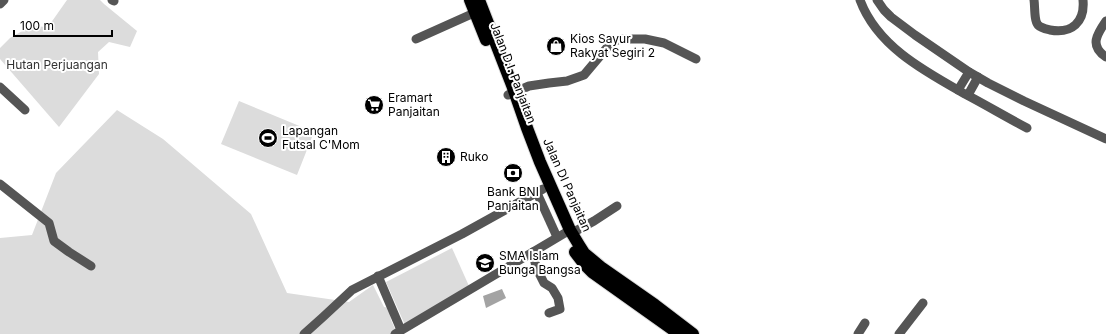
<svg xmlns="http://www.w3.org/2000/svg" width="1106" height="334" font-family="Inter,sans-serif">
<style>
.green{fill:#dcdcdc}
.water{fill:#a3a3a3}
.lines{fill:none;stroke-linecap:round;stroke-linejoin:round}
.highway-casing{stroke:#dbdbdb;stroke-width:14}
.minor{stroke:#555;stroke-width:9}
.highway{stroke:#000;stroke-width:12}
.labels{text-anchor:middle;stroke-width:4;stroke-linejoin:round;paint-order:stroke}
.poi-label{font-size:12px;fill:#000;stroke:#fff;text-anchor:start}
.park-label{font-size:12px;fill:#333;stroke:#fff}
.street-label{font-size:12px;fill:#000;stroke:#fff}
</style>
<rect width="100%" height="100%" fill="#fff"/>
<!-- green -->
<g class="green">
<polygon points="67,0 100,0 104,4 137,31 130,47 109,42 98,52 99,74 59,127 0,59 0,48 10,38 31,26 48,27"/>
<polygon points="239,101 314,132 297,175 221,144"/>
<polygon points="117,110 163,139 251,214 287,293 349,302 373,285 384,307 389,308 391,320 395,329 393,334 0,334 0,238 32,235 56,173"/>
<polygon points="452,248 469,286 405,325 386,282"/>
</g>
<!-- water -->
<polygon class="water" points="502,289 506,298 486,308 483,296"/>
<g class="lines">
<defs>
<g id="highway">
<polyline points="470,0 486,40"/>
<polyline points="479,0 512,85 527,128 540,162 570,230 579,245 584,253 602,268 655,305 693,334"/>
<polyline points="575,252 585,265 592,272 679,334"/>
</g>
</defs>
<!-- highway casing -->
<use href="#highway" class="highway-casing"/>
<!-- minor -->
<g class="minor">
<polyline points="112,0 114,1"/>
<path d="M860,0C877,46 924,71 965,94C986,105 1006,117 1027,128"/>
<polyline points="877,0 884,10 891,17 915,35 969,72 988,83 1024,101 1106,139"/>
<path d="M1034,0C1035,6 1034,21 1038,25C1041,28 1046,29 1050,30C1072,34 1085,22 1083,0"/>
<polyline points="0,4 4,0"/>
<path d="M1106,21C1097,34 1089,46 1106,57"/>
<polyline points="416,39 474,13"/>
<polyline points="0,87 25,110"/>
<polyline points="958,90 969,72"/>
<polyline points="508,95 529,86 549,83 567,81 584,75 611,43 620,39 645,39 664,43 696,59"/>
<polyline points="968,95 978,77"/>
<polyline points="0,184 49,223 54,241 69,252 91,266"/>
<polyline points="537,193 557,237"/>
<polyline points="572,233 594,221 617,206"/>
<polyline points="533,252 536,267 544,283 552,288 558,298 560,309 549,313"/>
<polyline points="378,276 401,330"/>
<polyline points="304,334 323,317 352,290 462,234 543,189"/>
<polyline points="395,334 570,230"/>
<polyline points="858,334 865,323"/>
<polyline points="899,334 923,303"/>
</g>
<!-- highway -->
<use href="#highway" class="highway"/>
</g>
<!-- icons -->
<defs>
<symbol id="shop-disc" viewBox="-11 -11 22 22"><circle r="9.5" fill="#000" stroke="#fff"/><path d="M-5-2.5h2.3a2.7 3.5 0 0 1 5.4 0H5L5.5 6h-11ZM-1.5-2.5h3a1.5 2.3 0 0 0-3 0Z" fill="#fff"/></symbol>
<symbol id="supermarket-disc" viewBox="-11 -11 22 22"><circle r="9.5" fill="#000" stroke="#fff"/><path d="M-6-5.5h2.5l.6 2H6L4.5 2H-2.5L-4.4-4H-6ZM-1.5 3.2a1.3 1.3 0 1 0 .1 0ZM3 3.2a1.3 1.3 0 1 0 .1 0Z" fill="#fff"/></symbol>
<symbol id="stadium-disc" viewBox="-11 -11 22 22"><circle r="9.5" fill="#000" stroke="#fff"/><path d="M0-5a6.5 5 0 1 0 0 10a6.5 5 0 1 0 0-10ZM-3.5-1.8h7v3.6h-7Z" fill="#fff"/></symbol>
<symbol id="building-disc" viewBox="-11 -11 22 22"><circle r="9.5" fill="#000" stroke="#fff"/><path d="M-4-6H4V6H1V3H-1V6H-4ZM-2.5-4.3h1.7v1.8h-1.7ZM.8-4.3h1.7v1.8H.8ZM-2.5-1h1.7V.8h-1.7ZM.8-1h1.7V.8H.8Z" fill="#fff"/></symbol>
<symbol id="bank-disc" viewBox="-11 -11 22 22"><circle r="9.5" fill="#000" stroke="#fff"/><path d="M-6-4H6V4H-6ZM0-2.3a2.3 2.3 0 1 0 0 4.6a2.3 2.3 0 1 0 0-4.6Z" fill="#fff"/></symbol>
<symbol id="school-disc" viewBox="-11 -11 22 22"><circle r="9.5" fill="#000" stroke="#fff"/><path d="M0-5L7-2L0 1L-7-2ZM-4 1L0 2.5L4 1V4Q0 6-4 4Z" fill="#fff"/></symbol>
</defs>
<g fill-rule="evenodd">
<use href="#shop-disc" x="545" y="35" width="22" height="22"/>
<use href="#supermarket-disc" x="363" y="94" width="22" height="22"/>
<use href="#stadium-disc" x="257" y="127" width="22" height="22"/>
<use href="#building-disc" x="435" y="146" width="22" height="22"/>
<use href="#bank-disc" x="502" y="162" width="22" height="22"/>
<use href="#school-disc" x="474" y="252" width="22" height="22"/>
</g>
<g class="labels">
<!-- poi labels -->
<g class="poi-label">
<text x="570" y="43">Kios Sayur<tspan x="570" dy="14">Rakyat Segiri 2</tspan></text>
<text x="388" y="102">Eramart<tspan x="388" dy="14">Panjaitan</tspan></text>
<text x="282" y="135">Lapangan<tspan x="282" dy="14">Futsal C'Mom</tspan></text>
<text x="460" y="161">Ruko</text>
<text x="513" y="196" text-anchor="middle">Bank BNI<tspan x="513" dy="14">Panjaitan</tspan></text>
<text x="499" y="260">SMA Islam<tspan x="499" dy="14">Bunga Bangsa</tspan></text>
</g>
<!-- park labels -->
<g class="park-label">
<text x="57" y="69">Hutan Perjuangan</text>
</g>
<!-- street labels -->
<g class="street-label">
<text transform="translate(513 73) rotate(69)" y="4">Jalan D.I. Panjaitan</text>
<text transform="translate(567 185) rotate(66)" y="4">Jalan DI Panjaitan</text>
</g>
</g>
<!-- scale -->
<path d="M14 30v6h98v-6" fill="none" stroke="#000000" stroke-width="2"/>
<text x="20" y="30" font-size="12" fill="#000000" stroke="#ffffff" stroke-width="3" paint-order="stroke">100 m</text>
</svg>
